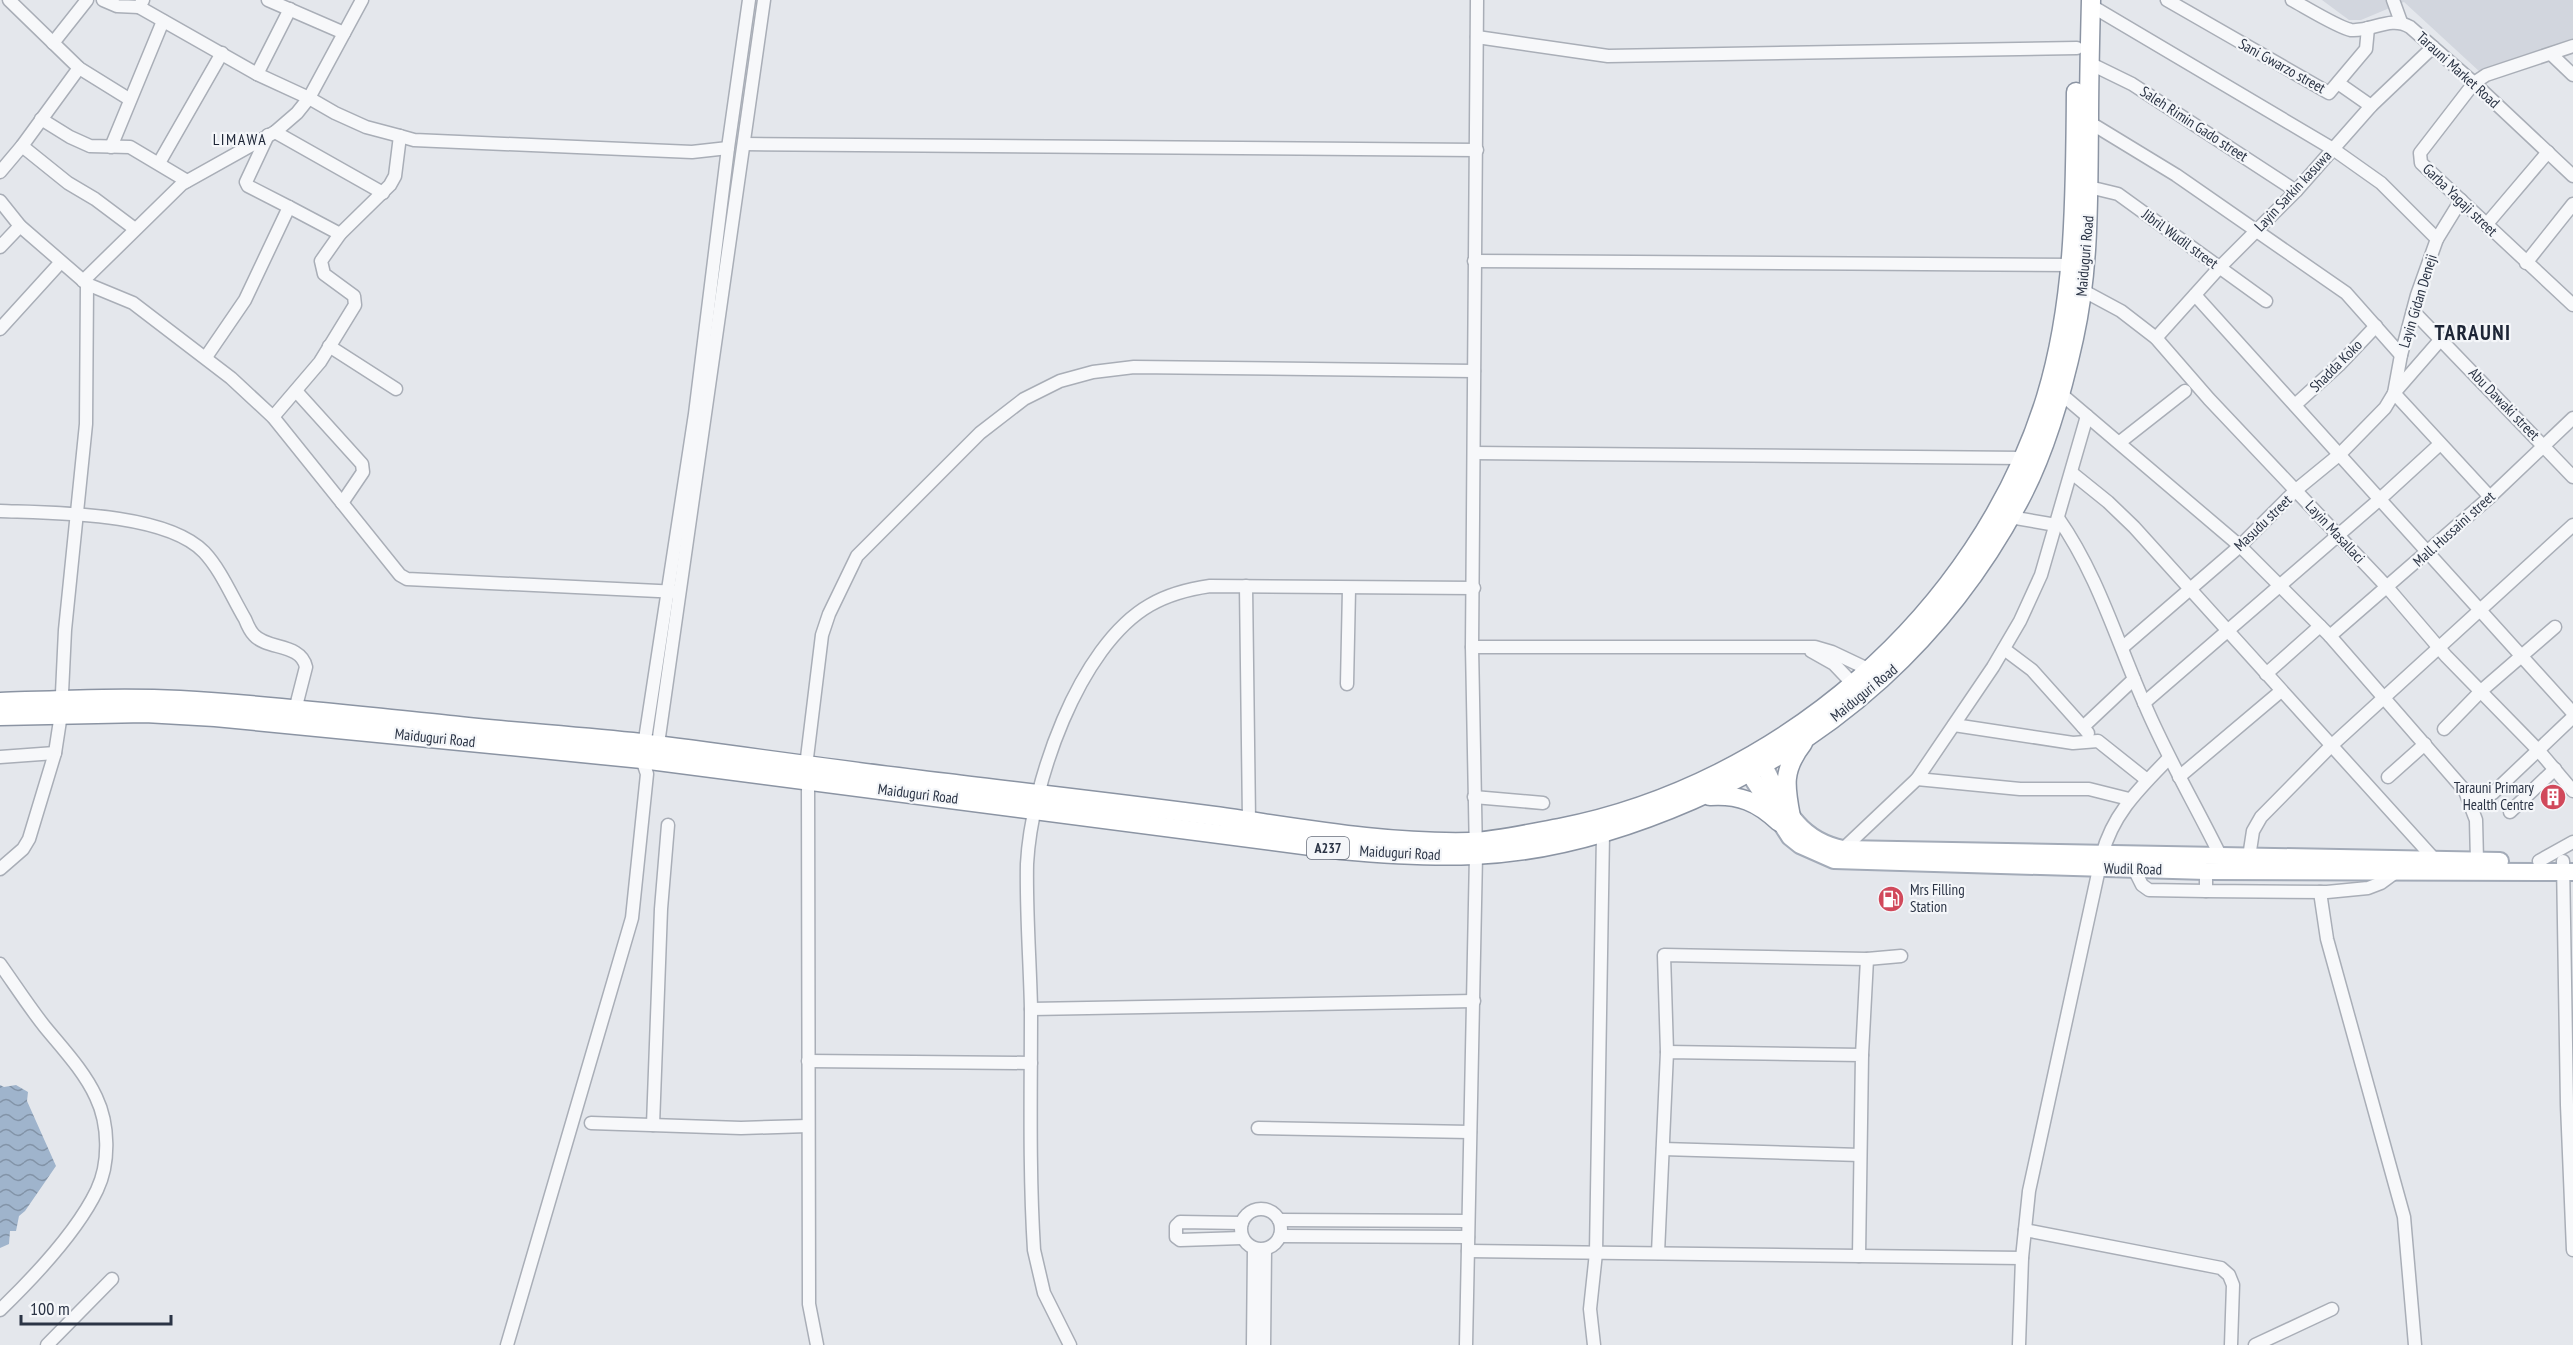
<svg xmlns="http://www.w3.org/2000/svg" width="2573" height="1345" font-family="'PT Sans Narrow',sans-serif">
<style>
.built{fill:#d2d6de}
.water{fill:url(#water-waves)}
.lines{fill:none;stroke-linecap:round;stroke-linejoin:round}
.minor-casing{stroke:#a9aeb7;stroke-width:15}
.major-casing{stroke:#a3abb8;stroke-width:20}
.highway-casing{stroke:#8b94a3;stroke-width:21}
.minor{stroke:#f7f8fa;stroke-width:12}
.major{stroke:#fff;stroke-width:16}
.highway{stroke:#fff;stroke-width:18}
.labels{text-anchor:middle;stroke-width:4.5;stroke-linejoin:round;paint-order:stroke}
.shield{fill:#f4f6f9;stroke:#676e7b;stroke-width:1.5}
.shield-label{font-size:14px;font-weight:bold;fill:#2b3445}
.street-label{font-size:15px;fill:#2b3445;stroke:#f4f6f9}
.poi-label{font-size:15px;fill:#2b3445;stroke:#f4f6f9;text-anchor:end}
.neighbourhood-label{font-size:16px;letter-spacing:1.5px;fill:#1d2536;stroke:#f4f6f9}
.district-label{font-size:21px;font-weight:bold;letter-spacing:1.5px;fill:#1d2536;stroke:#f4f6f9}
</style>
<defs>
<pattern id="water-waves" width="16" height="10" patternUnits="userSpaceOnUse" patternTransform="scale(1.5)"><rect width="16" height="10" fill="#9fb4cc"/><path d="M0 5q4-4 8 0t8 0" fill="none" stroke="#8293a7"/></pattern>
</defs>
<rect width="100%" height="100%" fill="#e4e7ec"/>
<!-- built -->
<polygon class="built" points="2322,0 2573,0 2573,42 2480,72 2404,2 2361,20 2349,20"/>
<!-- water -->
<polygon class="water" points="0,1085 4,1087 16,1085 28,1092 27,1101 56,1166 25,1211 19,1216 16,1231 10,1231 9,1244 0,1248"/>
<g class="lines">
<defs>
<g id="minor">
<polyline points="9,0 79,68 129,99"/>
<polyline points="103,0 117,6 139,7"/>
<polyline points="143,0 139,7 257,74 309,98 335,113 366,127 400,136 414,140 692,152 728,148"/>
<polyline points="268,0 344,33"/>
<polyline points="2167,0 2329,93 2366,49 2368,28"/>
<path d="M2292,0C2305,7 2339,28 2351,30C2372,32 2390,15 2410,27L2474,83L2573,176"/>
<polyline points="2393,0 2401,22"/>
<polyline points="1477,37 1608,56 2077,48"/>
<polyline points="53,43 87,0"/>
<polyline points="2573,46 2486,75 2474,83 2420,153 2421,163 2573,305"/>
<polyline points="2551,54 2573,75"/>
<polyline points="2089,63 2132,84 2296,191"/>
<polyline points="257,74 290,9"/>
<polyline points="2338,83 2371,106"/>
<polyline points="41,119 70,137 90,146 130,147 187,181"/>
<polyline points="2089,122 2176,175 2346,293 2401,355 2417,295 2437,239 2381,183 2333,149 2090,5"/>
<polyline points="275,132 383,193"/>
<polyline points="268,135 246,182 248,186 289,207"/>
<polyline points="744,144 1477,150"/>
<polyline points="22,146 68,183 95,199 135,229"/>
<polyline points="111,147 163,21"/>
<polyline points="159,163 222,53"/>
<polyline points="0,172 22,146 79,68"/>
<polyline points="2089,187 2118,194 2266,301"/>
<polyline points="0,201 20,226 87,284 133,303 231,378 273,417 400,575 407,579 679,592"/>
<polyline points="2486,225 2548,152"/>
<polyline points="2437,239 2461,200"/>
<polyline points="0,247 20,226"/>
<polyline points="1474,261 2076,265"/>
<polyline points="2526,263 2573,204"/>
<polyline points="83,281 182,184 275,132 297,113 309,98 362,0"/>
<polyline points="2082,290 2121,311 2156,338 2209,399 2387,587 2446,656 2539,751 2573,791"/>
<polyline points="2195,295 2573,713"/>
<polyline points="2413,311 2573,477"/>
<polyline points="0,329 60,263"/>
<polyline points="2156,338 2219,268 2296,191 2371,106 2433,47"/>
<polyline points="2441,339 2394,393 2490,497"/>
<polyline points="329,346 396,389"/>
<polyline points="206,357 245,300 289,207 340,234"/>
<polyline points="296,391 362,464 363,472 342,503"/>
<polyline points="2060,393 2240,546 2330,636 2465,791 2476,820 2477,861"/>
<polyline points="2295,405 2339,365 2376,326"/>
<polyline points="273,417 320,362 355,305 354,296 324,274 321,261 340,234 390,185 395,176 400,136"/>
<polyline points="2120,442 2185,391"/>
<polyline points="1474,453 2024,458"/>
<polyline points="2072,473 2108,502 2134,527 2436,861"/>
<path d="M0,511C53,513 165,512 204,552C221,570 232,597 245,619C247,624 250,631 254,635C267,650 301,643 306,667L295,710"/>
<polyline points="2010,517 2056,525"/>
<path d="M2058,518C2098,575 2117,642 2145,705C2167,757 2196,806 2221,857"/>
<polyline points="1246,586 1249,821"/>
<polyline points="2330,636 2490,497 2573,418"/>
<polyline points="1472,647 1815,647 1832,652 1870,670"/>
<polyline points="2123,647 2240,546 2296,490 2340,454 2385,408 2394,393 2401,355"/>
<polyline points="2004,649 2032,670 2083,727"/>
<polyline points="1811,651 1834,664 1854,685"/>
<polyline points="2266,674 2320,626"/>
<polyline points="1347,684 1349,589"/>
<polyline points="2144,703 2380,499 2440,444"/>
<polyline points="1954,725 2073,743 2098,741 2147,780"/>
<polyline points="2444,729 2481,691 2555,627"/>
<polyline points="2088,733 2083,727 2134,679"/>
<polyline points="657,751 764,0"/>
<polyline points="0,757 55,753"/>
<polyline points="806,766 822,635 829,614 857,556 980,433 1024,399 1060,381 1093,372 1134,367 1474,371"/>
<polyline points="2179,777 2281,691"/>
<polyline points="2388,777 2425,744"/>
<polyline points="1917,779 2020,789 2089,789 2129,799"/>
<polyline points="808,782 809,1304 817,1345"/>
<polyline points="1474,797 1543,803"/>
<polyline points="2470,803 2493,793 2573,717"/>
<polyline points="2510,812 2555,769"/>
<polyline points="1843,849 1917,779 1993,667 2020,621 2041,575 2087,416"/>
<polyline points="2249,857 2253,831 2261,817 2331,746 2573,525"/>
<polyline points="2539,861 2573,842"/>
<polyline points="2563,861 2567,1105 2573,1250"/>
<polyline points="0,869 23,849 29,839 55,753 61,714 65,630 86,424 87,284"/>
<polyline points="2134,869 2142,885 2149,890 2206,891"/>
<polyline points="2206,871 2206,891 2327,892 2368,888 2381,883 2396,872"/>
<polyline points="2320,892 2327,939 2404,1217 2415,1345"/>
<path d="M0,964C15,985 29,1007 45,1027C63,1049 84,1071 96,1097C109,1124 110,1163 97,1190C77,1232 33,1278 0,1310"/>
<polyline points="1031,1009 1474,1001"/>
<polyline points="1667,1052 1664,955 1867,959 1901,956"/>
<polyline points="1862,1055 1867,959"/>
<polyline points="808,1061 1031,1063"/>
<polyline points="591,1123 741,1128 808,1126"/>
<polyline points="653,1125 661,909 668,825"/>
<polyline points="1258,1128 1470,1132"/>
<polyline points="1663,1149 1860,1155"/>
<circle cx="1261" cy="1229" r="20"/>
<polyline points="1279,1220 1468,1221"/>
<polyline points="1242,1223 1180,1222 1176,1226 1176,1237 1180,1240 1242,1238"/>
<polyline points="2025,1230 2221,1268 2229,1275 2233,1285 2231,1345"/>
<polyline points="1280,1236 1468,1237"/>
<polyline points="1468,1251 2022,1258"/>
<polyline points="1658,1253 1667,1052 1862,1055 1859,1256"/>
<polyline points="47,1345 112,1279"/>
<polyline points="507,1345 632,918 647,774 642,759 695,414 728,148 749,0"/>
<path d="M1070,1345L1044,1293L1034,1250C1029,1170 1031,1089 1031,1009C1030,961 1026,912 1027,864C1031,785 1078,646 1150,605C1169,594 1189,589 1210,586L1474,588"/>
<polyline points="1253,1345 1254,1249"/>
<polyline points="1264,1345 1265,1249"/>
<polyline points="1466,1345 1476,855 1472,647 1477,0"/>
<polyline points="1594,1345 1590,1309 1596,1253 1603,834"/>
<path d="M2019,1345L2022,1258L2029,1191L2102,855C2113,813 2140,788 2169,758"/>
<polyline points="2255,1345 2332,1309"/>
</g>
<g id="major">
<path d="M1757,753C1781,794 1789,838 1843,849L2500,861"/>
<polyline points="1742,762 1790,837 1800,845 1834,860 2206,871 2573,872"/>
</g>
<g id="highway">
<path d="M0,702C60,700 120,697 180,700C270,705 359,716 449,725C513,732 577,736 641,743C743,756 844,771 947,783C1036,794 1125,804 1215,816C1300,828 1384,844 1470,842C1499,841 1530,833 1559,828C1780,785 1979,614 2046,397C2076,298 2075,195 2076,92"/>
<path d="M0,716L145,713L215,717L642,759L1341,850C1385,854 1430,857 1474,855C1549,852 1623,830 1692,800C1833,739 1946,638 2019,501C2046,451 2062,393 2074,338C2090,266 2088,193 2089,120C2089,80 2090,40 2091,0"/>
<path d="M1710,796C1739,794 1758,802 1779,822"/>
<path d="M1791,817C1785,786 1782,770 1803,743"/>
</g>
</defs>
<!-- minor casing -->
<use href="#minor" class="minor-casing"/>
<!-- major casing -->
<use href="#major" class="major-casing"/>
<!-- highway casing -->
<use href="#highway" class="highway-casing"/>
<!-- minor -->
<use href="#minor" class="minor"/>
<!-- major -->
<use href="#major" class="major"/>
<!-- highway -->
<use href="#highway" class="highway"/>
</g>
<!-- icons -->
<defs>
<symbol id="building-disc" viewBox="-11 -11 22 22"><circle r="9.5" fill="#d1495b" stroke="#f4f6f9"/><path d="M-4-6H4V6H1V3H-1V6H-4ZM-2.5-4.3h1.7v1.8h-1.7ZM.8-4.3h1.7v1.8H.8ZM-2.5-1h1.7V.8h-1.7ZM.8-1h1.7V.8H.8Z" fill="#fff"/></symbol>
<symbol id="fuel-disc" viewBox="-11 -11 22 22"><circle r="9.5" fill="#d1495b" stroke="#f4f6f9"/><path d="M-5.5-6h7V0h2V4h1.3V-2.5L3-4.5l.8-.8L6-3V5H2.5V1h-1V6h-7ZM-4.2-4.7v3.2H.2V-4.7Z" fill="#fff"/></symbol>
</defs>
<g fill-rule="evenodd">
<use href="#building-disc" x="2538" y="782" width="30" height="30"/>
<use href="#fuel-disc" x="1876" y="884" width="30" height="30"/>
</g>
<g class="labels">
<!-- shield labels -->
<rect class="shield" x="1307" y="837" width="42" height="22" rx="4.5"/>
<g class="shield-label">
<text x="1328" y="853">A237</text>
</g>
<!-- street labels -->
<g class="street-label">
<text transform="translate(2282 66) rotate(29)" y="5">Sani Gwarzo street</text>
<text transform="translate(2458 70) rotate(42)" y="5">Tarauni Market Road</text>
<text transform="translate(2194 124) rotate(33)" y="5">Saleh Rimin Gado street</text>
<text transform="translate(2293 191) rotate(-47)" y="5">Layin Sarkin kasuwa</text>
<text transform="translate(2460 200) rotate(44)" y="5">Garba Yagaji street</text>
<text transform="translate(2180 239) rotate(36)" y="5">Jibril Wudil street</text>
<text transform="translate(2085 256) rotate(-85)" y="5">Maiduguri Road</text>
<text transform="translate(2418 301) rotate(-73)" y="5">Layin Gidan Deneji</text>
<text transform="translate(2336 366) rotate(-45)" y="5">Shadda Koko</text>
<text transform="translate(2504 404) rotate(46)" y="5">Abu Dawaki street</text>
<text transform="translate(2263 523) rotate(-44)" y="5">Masudu street</text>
<text transform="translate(2454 529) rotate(-42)" y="5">Mall. Hussaini street</text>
<text transform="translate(2335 532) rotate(47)" y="5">Layin Masallaci</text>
<text transform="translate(1864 693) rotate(-39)" y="5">Maiduguri Road</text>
<text transform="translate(435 738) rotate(6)" y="5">Maiduguri Road</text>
<text transform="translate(918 794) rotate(7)" y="5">Maiduguri Road</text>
<text transform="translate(1400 853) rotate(3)" y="5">Maiduguri Road</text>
<text transform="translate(2133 869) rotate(1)" y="5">Wudil Road</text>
</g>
<!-- poi labels -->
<g class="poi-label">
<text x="2534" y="793">Tarauni Primary<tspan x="2534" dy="17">Health Centre</tspan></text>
<text x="1910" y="895" text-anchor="start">Mrs Filling<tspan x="1910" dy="17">Station</tspan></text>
</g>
<!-- neighbourhood labels -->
<g class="neighbourhood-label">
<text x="240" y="145">LIMAWA</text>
</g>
<!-- district labels -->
<g class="district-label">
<text x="2473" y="340">TARAUNI</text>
</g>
</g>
<!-- scale -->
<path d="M21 1315v9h150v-9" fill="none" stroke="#2b3445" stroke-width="3"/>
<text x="30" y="1315" font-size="18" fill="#2b3445" stroke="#f4f6f9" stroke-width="4.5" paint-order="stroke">100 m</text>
</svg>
